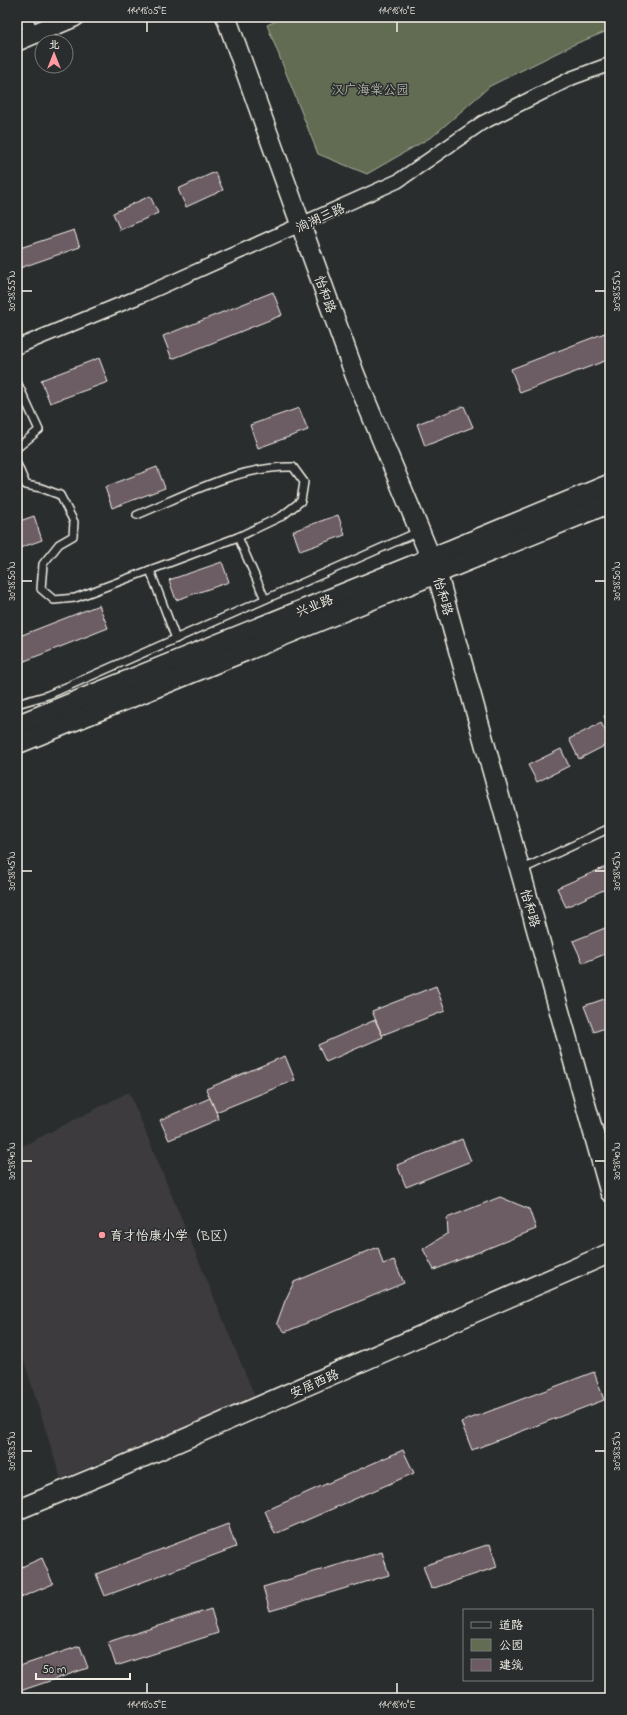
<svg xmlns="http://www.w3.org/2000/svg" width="627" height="1715" font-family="'Indie Flower','LXGW WenKai TC',sans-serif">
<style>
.built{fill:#3e3b3e}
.green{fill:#626c52;stroke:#abae9d}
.building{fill:#6c5b64;stroke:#f4f1e8}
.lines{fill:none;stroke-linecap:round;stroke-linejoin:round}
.lane-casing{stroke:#f4f1e8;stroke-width:10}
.street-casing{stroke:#f4f1e8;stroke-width:16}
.secondary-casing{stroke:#f4f1e8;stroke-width:22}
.lane{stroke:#2a2d2e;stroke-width:7}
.street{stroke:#2a2d2e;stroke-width:13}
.secondary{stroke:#2a2d2e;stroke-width:19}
.ticks{fill:none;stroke:#f4f1e8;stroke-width:1.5}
.poi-dot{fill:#ff9aa2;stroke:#2a2d2e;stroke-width:1.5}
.labels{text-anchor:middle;stroke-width:3;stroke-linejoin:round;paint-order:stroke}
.park-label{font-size:13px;fill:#b2b5a4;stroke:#2a2d2e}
.street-label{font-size:13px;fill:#f4f1e8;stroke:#2a2d2e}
.poi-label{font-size:13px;fill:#f4f1e8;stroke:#2a2d2e;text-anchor:start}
.neatline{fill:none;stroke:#f4f1e8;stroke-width:1.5}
.ticks-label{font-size:10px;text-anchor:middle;fill:#f4f1e8}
</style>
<rect width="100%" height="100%" fill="#2a2d2e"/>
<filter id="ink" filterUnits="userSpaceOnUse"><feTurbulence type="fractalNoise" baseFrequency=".025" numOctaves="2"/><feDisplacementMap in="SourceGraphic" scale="8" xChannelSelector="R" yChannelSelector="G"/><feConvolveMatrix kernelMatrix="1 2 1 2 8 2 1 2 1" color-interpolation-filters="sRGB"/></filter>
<g filter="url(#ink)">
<!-- built -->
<polygon class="built" points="129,1092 255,1397 61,1479 17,1338 17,1149"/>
<!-- green -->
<polygon class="green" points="285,17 610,17 610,30 575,44 490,86 433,136 367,174 318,154 267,25"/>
<!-- building -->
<g class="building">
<polygon points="215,172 223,190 186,207 178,189"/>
<polygon points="150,196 158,213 120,230 113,213"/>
<polygon points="74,230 80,247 17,269 17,249"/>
<polygon points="273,292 282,315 172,359 163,336"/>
<polygon points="610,331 610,359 520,393 511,369"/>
<polygon points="99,358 108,382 50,403 41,380"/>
<polygon points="464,406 473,427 425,446 417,424"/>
<polygon points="299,408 308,430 258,448 250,425"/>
<polygon points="157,467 165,488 112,508 105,487"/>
<polygon points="338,515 345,535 300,551 293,531"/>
<polygon points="34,516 42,540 17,549 17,522"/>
<polygon points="222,562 229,582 176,600 169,580"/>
<polygon points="99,605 108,628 17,664 17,637"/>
<polygon points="610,713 610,729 604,716"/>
<polygon points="601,723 610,739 610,743 579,759 569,739"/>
<polygon points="561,749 569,766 537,782 528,765"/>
<polygon points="610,865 610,887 566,907 557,888"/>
<polygon points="610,926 610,952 583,963 573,941"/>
<polygon points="436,986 445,1011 382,1035 372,1011"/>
<polygon points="610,997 610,1026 594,1032 584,1006"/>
<polygon points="375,1020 383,1037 326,1062 318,1045"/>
<polygon points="285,1056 295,1080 216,1112 206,1089"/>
<polygon points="210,1098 219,1119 169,1140 160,1120"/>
<polygon points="462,1139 471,1161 406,1187 397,1165"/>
<polygon points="500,1197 529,1209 536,1229 434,1270 423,1249 448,1233 447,1218"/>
<polygon points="378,1247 383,1264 394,1260 404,1283 285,1332 277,1323 285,1301 294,1282"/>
<polygon points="594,1372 604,1400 472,1450 461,1422"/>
<polygon points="403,1450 414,1473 275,1534 265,1511"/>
<polygon points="228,1524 236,1547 105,1596 96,1574"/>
<polygon points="490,1544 497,1567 431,1589 423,1566"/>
<polygon points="382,1552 389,1575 270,1611 263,1587"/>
<polygon points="42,1558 53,1584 17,1599 17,1569"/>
<polygon points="211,1609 218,1633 116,1666 108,1642"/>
<polygon points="80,1646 88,1668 17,1692 17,1667"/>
</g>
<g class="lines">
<defs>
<g id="lane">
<polyline points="17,382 39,430 17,448"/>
<polyline points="17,464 26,485 41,488 60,495 74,522 73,536 59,544 43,564 41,589 54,600 75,598 150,570"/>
<path d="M137,515C188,494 237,466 293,467L304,482L301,501L282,516L238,537"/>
<polyline points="176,639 150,570 238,537 265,599"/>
<polyline points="17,704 48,695 420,531"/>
<polyline points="521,870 610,828"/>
</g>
<g id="street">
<polyline points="25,17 32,34"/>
<polyline points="17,347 143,295 398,181 482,123 572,78 610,64"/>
</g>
<g id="secondary">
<polyline points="226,17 355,375 437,573 610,1192"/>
<polyline points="17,41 74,17"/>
<polyline points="17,725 431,558 610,484"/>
<polyline points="17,744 610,503"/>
<polyline points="17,1510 116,1469 610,1253"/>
</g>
</defs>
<!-- lane casing -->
<use href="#lane" class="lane-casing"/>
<!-- street casing -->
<use href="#street" class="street-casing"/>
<!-- secondary casing -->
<use href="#secondary" class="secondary-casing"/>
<!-- lane -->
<use href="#lane" class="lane"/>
<!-- street -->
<use href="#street" class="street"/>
<!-- secondary -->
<use href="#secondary" class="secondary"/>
</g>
</g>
<!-- ticks -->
<path class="ticks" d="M147,22V32M397,22V32M22,291H32M595,291H605M22,581H32M595,581H605M22,871H32M595,871H605M22,1161H32M595,1161H605M22,1451H32M595,1451H605M147,1683V1693M397,1683V1693"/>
<!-- markers -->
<circle class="poi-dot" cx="102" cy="1235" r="4"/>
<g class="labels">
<!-- park labels -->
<g class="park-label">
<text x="370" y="94">汉广海棠公园</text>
</g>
<!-- street labels -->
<g class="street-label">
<text transform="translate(320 217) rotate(-24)" y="5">淌湖三路</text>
<text transform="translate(326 294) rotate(70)" y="5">怡和路</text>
<text transform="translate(444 596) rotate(74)" y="5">怡和路</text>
<text transform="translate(314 605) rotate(-22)" y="5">兴业路</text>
<text transform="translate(531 908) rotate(74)" y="5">怡和路</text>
<text transform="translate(314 1383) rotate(-24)" y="5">安居西路</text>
</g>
<!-- poi labels -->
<g class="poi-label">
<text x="110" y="1240">育才怡康小学（B区）</text>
</g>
</g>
<!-- margin -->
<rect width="627" height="1715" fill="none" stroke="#2a2d2e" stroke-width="44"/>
<!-- legend -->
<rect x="463" y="1609" width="130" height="72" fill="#2a2d2e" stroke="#7b7b78"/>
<rect x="471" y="1622" width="20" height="6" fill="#2a2d2e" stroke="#7b7b78"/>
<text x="499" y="1629" font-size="12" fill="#f4f1e8">道路</text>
<rect x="471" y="1639" width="20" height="12" fill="#626c52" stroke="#7b7b78"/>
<text x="499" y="1649" font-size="12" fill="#f4f1e8">公园</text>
<rect x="471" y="1659" width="20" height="12" fill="#6c5b64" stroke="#7b7b78"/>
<text x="499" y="1669" font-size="12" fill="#f4f1e8">建筑</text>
<!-- north arrow -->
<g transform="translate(54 54)"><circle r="19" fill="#2a2d2e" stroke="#7b7b78"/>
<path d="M0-3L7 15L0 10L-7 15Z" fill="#ff9aa2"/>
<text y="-6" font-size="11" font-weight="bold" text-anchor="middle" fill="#f4f1e8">北</text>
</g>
<!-- scale -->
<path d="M36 1673v6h94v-6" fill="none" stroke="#f4f1e8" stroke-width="2"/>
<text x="42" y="1673" font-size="12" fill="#f4f1e8" stroke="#2a2d2e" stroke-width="3" paint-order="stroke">50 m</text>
<rect x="22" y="22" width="583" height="1671" class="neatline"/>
<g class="ticks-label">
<text x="147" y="14">114°18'05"E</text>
<text x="397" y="14">114°18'10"E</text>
<text transform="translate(11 291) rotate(-90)" y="4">30°38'55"N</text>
<text transform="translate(616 291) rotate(-90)" y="4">30°38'55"N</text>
<text transform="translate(11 581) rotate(-90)" y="4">30°38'50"N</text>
<text transform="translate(616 581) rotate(-90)" y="4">30°38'50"N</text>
<text transform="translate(11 871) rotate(-90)" y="4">30°38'45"N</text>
<text transform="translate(616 871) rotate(-90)" y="4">30°38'45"N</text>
<text transform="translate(11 1161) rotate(-90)" y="4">30°38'40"N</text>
<text transform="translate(616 1161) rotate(-90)" y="4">30°38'40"N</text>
<text transform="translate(11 1451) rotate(-90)" y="4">30°38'35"N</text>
<text transform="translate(616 1451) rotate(-90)" y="4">30°38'35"N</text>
<text x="147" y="1708">114°18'05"E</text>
<text x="397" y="1708">114°18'10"E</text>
</g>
</svg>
